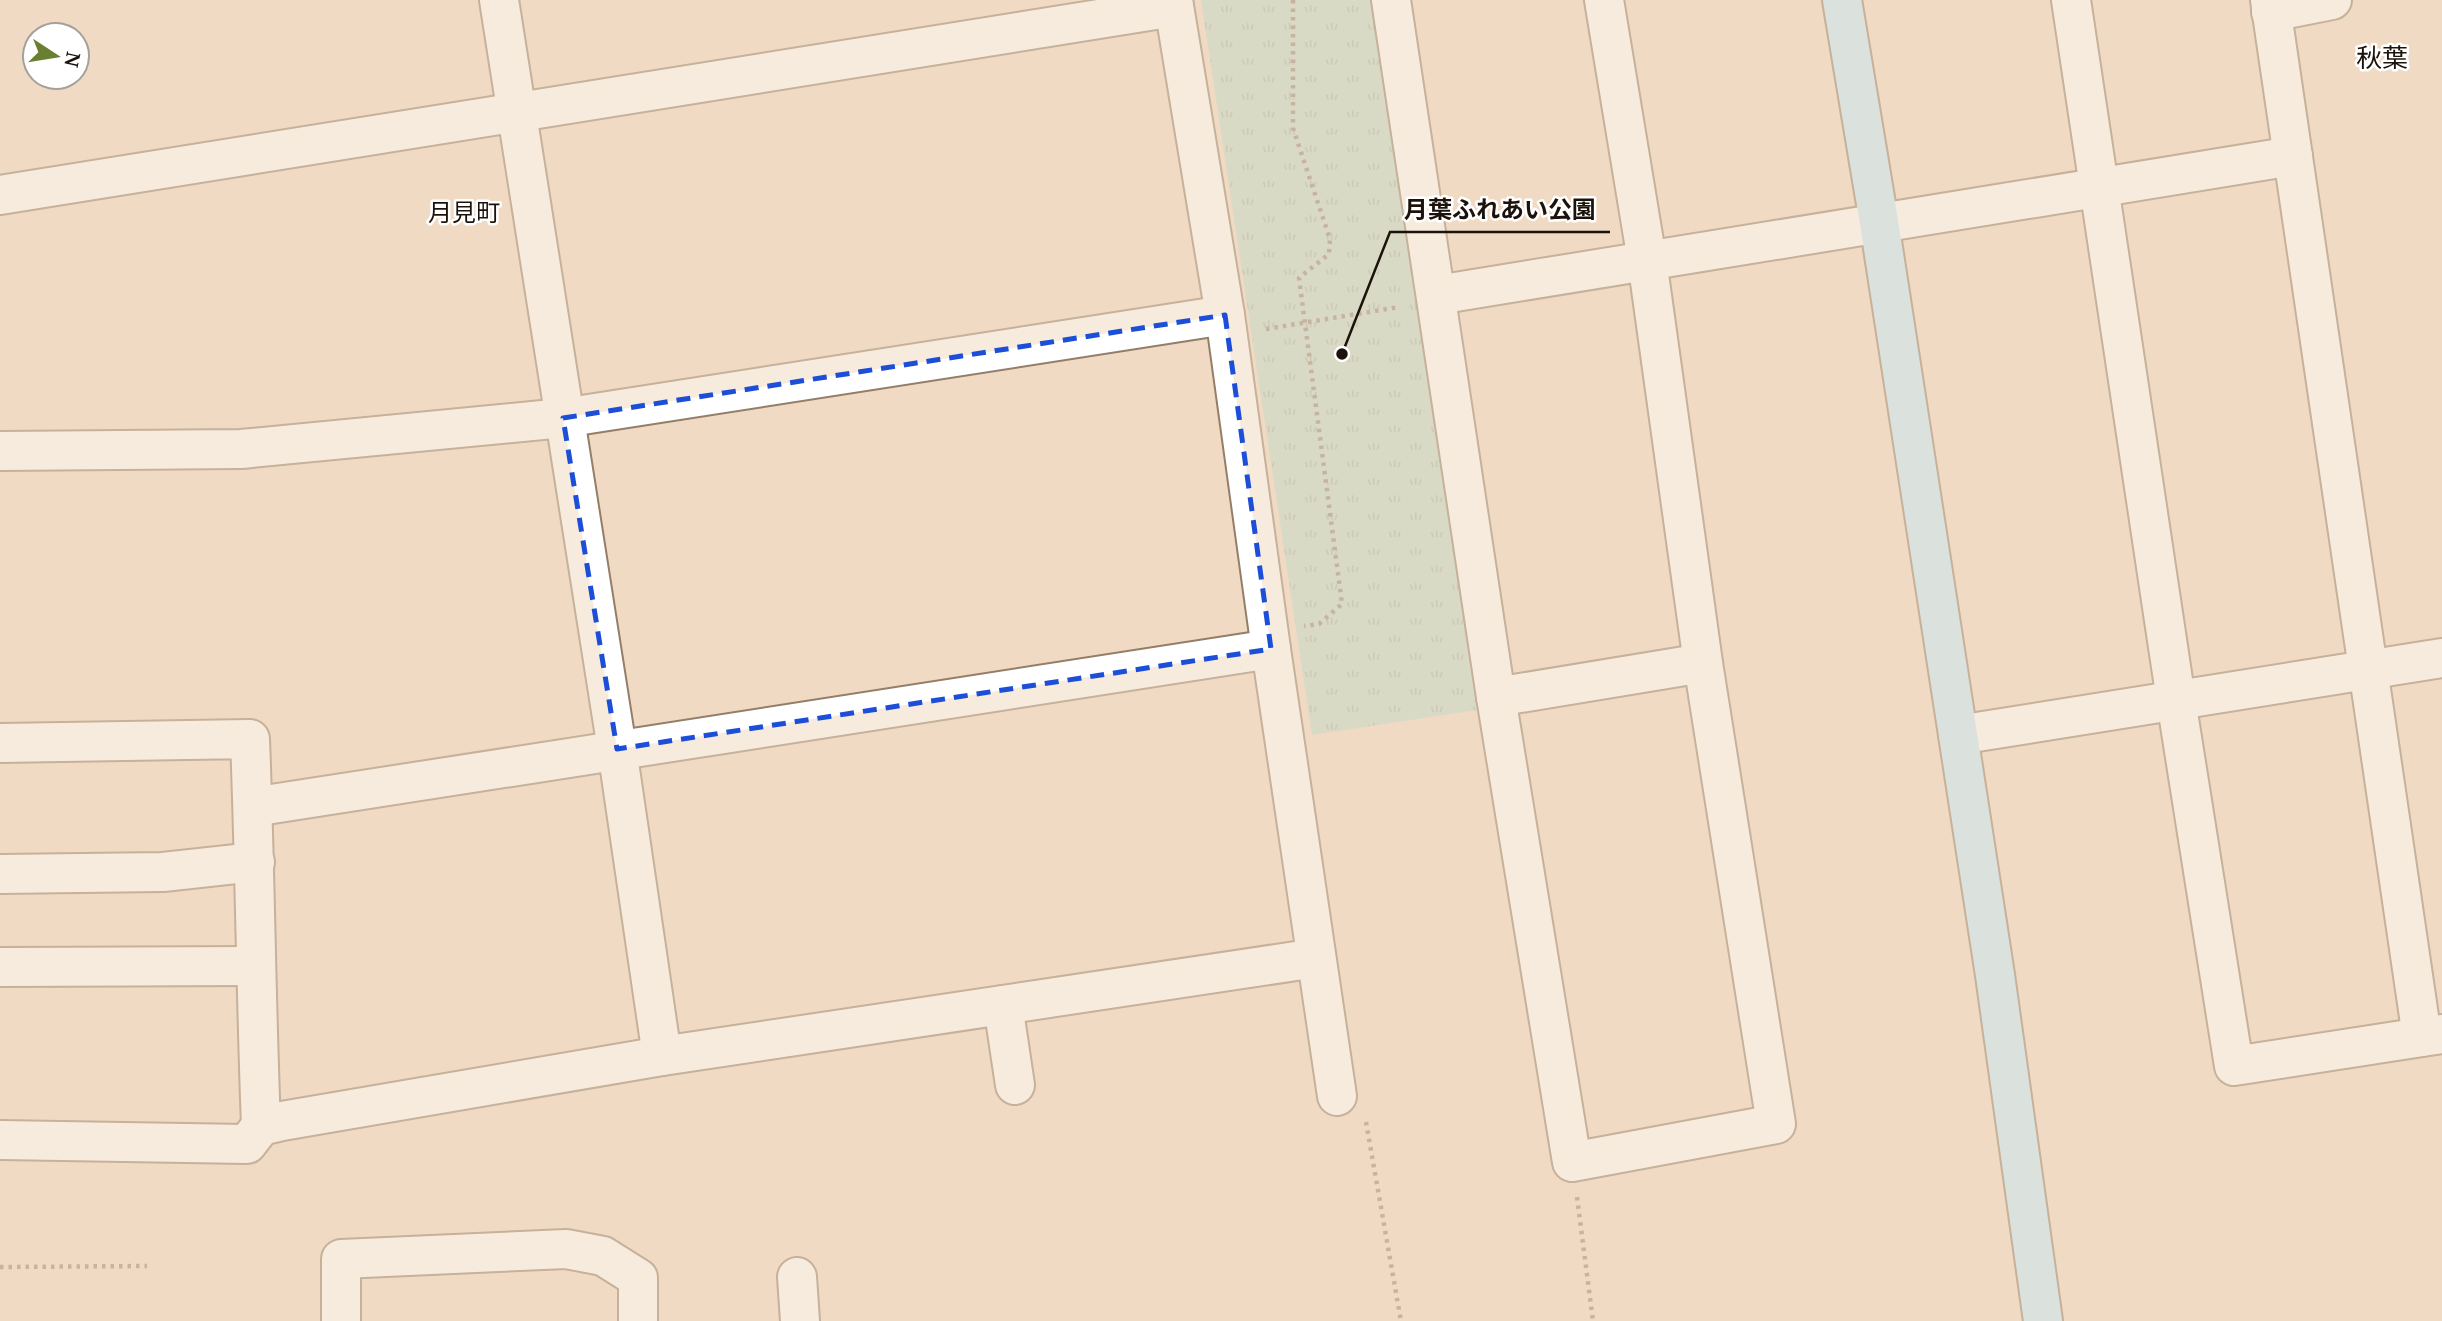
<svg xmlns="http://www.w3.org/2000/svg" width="2442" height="1321" font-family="'Noto Serif','Noto Sans JP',serif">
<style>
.park{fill:url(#park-tufts)}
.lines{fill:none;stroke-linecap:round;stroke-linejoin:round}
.street-casing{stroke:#937e69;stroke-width:42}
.secondary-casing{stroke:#937e69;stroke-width:42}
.path{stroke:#968575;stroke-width:4.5;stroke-dasharray:3.5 5;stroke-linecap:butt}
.street{stroke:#fff;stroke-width:38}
.secondary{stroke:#c1e8fd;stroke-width:38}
.marked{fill:none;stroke:#1d4ed8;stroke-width:5;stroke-dasharray:14 9;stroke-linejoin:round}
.labels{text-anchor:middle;stroke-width:5;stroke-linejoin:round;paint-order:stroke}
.neighbourhood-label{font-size:24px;fill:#1b130b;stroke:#fff}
.quarter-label{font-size:26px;fill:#1b130b;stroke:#fff}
.leader{fill:none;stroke:#1b130b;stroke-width:2.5}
.callout-dot{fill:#1b130b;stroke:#fff;stroke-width:2.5}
.callout-label{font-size:24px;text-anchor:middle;font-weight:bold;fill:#1b130b;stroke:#fff;stroke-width:5;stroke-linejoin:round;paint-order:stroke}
</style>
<defs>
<pattern id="park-tufts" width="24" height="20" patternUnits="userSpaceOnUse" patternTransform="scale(1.75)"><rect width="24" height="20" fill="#bdd9c7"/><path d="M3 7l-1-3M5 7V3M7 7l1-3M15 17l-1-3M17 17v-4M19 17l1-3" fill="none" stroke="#a2b9aa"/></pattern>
</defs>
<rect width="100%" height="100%" fill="#f1dac3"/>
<!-- park -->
<polygon class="park" points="1201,0 1377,0 1484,709 1312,735"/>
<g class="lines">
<defs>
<g id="street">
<polyline points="499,0 617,749 662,1056"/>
<polyline points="1173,0 1225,315 1271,649 1337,1096"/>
<polyline points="1391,0 1496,697 1572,1162 1776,1124 1703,663 1647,260 1604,0"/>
<polyline points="2071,0 2176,700 2234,1066 2422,1037"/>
<polyline points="2270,0 2422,1037 2442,1034"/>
<polyline points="2271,12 2332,0"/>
<polyline points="0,195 1174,7"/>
<polyline points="1437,295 2293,156"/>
<polyline points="0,451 241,449 563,418 1225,315"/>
<polyline points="1496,697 1703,663"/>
<polyline points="1958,735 2442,658"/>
<path d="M0,743L250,739C255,868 256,997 261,1126"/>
<polyline points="253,807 1271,649"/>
<polyline points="0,874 163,872 255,862"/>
<polyline points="0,967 255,966"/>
<polyline points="1003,1005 1015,1085"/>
<polyline points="0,1140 247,1144 261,1126 282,1121 662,1056 1316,958"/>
<polyline points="797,1277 800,1321"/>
<polyline points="341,1321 341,1259 566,1249 603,1256 638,1278 638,1321"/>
</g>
<polyline id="secondary" points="1842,0 1879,222 1995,975 2043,1321"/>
</defs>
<!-- street casing -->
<use href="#street" class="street-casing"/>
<!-- secondary casing -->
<use href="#secondary" class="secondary-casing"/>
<!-- path -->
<g class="path">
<polyline points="1293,0 1293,128 1330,239 1329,254 1299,278 1342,604 1319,624 1304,626"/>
<polyline points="1266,329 1399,307"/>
<polyline points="1366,1122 1401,1321"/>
<polyline points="1577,1197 1593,1321"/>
<polyline points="0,1267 147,1266"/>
</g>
<!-- street -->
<use href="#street" class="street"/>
<!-- secondary -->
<use href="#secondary" class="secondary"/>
</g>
<!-- marked area -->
<path d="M0 0H2442V1321H0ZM1225,315L1271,649L617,749L563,418Z" fill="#f1dac3" fill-opacity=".55" fill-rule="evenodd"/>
<path class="marked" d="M1225,315L1271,649L617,749L563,418Z"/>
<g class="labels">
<!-- neighbourhood labels -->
<g class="neighbourhood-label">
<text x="464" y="221">月見町</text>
</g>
<!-- quarter labels -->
<g class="quarter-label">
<text x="2382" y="67">秋葉</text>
</g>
</g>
<!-- callouts -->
<path class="leader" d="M1342 354L1390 232H1610"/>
<circle class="callout-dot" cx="1342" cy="354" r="7"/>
<g class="callout-label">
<text x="1500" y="218">月葉ふれあい公園</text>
</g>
<!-- north arrow -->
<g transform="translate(56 56) rotate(102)"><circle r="33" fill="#ffffff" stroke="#a4a19d" stroke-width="2"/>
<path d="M0-5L12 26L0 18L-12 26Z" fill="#697f31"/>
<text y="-10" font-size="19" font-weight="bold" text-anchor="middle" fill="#1b130b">N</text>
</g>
</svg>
